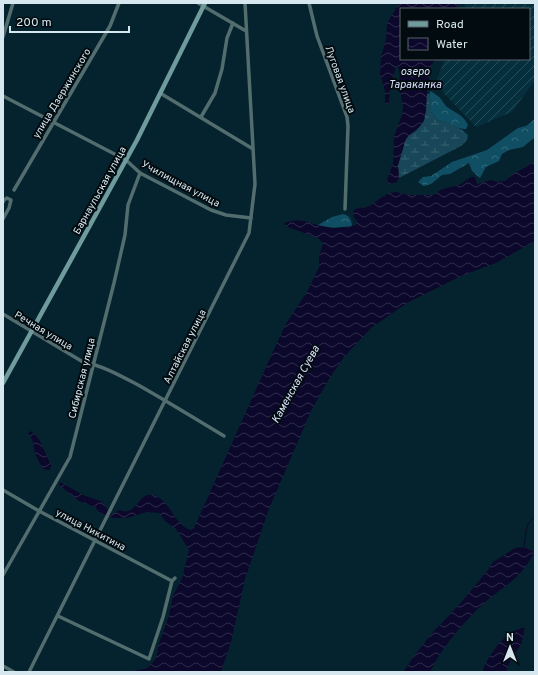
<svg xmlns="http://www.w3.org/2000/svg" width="538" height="675" font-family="Overpass,sans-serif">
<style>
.industrial{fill:url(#industrial-furrows)}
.forest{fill:url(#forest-crowns)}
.wetland{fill:url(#wetland-marsh)}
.water{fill:url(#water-waves)}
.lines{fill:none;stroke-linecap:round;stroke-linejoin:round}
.stream{stroke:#0b082c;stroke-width:1}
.street{stroke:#536d6f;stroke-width:3.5}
.secondary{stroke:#6f9b9d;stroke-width:4.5}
.labels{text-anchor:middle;stroke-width:4;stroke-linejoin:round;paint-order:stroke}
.street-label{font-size:10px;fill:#d7e7ef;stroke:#020b0f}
.water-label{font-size:11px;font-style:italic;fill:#dce1fe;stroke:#020b0f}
</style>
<defs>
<pattern id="industrial-furrows" width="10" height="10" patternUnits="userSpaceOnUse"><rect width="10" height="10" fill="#052f3d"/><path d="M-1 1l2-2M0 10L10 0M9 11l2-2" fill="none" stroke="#294d59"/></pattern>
<pattern id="forest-crowns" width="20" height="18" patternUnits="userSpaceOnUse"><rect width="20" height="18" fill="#104e63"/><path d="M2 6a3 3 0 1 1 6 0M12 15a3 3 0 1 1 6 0" fill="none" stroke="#32687a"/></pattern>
<pattern id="wetland-marsh" width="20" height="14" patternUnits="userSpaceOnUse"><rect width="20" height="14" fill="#174758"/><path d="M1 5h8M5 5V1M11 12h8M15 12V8" fill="none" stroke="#386270"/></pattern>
<pattern id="water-waves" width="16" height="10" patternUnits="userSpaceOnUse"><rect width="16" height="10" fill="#0b082c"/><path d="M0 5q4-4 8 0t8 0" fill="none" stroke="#2e2c4b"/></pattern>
</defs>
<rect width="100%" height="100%" fill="#05232e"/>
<!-- industrial -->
<polygon class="industrial" points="466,3 535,3 535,80 512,112 476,127 435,84 445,59 529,59 529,9 464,9"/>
<!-- forest -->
<g class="forest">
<path d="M431,91C434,94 439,96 441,99C443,102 444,104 447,107C456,113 463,115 468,125L466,129C455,129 448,121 438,120L431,112V101L429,94Z"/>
<polygon points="535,119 535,137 523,147 509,150 502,154 499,161 486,167 480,178 472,171 469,163 450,174 442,175 431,184 424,186 418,182 423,177 431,176 452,162 487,150 518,128 526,126"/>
<path d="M343,214C350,216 351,219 352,226L333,228L318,225L332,217Z"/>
</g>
<!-- wetland -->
<path class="wetland" d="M427,94H429L431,101V112L438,120C448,121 461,128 468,135L467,140L461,146L399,178L398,165L404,143L408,135L416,131L424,121L425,117Z"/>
<!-- water -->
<g class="water">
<path d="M400,3H457V9H401V59H436C427,69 431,70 429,82C429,86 427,90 427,94C426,102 427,111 424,119C421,129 412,131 406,139L398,165L399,178L397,182L389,184L387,180L393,163L394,136L402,115L403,107L399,86L400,73L397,65L390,86L389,103L385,104V91L380,74L381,57L386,39L387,24L391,16Z"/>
<path d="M535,162V241L496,263L461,276L407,303L371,328L344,357L329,379L311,411L269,509L245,579L231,642L221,672H128L148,668L156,658L159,643L169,616L173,596L182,578L189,550L176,529L165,521L159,513L147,512L127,518H113L99,512L95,507L79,501L59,485L60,482L83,495L101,501L104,504L110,514H113L119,510C122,511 126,512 128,511C138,509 140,492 153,495C172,501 173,525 191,530L194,528L275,347L286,324L308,290L319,267V257L323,243L318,238L288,227L284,223C302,217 305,222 321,226C332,229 345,228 356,225L357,221L353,216V212L355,209L370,206L379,199L389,193L396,192L408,195H433L442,189L459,185L471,177H475L477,184L491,180L497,182L505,181L513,174Z"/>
<path d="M31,431L39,439L51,465L50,470L43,469C40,464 37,458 35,453C33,445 34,440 28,433Z"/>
<path d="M524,547L534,552C523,578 503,586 483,604C463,623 442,647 430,672H403L417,652L434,631L459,605L488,570L493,562L515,548Z"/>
<path d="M525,627L521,645L512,657L506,672H482C487,658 498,642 510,633C514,630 520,629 525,627Z"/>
</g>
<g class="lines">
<!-- stream -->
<polyline class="stream" points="524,547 526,531 528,524 535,516"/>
<!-- street -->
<g class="street">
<polyline points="198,3 246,31"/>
<polyline points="309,3 317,36 347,117 348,126 345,209"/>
<polyline points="3,37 13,3"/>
<polyline points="160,93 253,149"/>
<polyline points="3,96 126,160 140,173 211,210 226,215 251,218"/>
<polyline points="201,117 215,93 222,69 227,38 233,23"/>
<polyline points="14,190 110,26 119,3"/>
<polyline points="3,202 4,200 7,198 11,200 9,208 3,219"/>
<path d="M3,314L83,362C104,366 121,376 140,386C168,402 196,419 224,436"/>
<polyline points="3,490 39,511 172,581"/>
<polyline points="3,575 70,457 114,283 125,235 128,205 140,173"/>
<polyline points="58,616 149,659 163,617 172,581 175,578"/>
<polyline points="3,666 14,672"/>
<polyline points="29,672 249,233 255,184 245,3"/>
</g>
<!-- secondary -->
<polyline class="secondary" points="3,383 137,140 205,3"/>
</g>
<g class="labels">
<!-- street labels -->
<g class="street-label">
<text transform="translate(341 79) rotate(70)" y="4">Луговая улица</text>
<text transform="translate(61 93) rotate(-59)" y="4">улица Дзержинского</text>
<text transform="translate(181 183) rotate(28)" y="4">Училищная улица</text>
<text transform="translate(99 190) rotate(-61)" y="4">Барнаульская улица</text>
<text transform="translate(44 330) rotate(31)" y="4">Речная улица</text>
<text transform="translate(184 346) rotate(-63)" y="4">Алтайская улица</text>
<text transform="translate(81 378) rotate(-76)" y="4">Сибирская улица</text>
<text transform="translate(91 529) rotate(28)" y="4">улица Никитина</text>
</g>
<!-- water labels -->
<g class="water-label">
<text x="415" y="75">озеро<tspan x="415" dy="13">Тараканка</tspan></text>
<text transform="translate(295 384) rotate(-61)" y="4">Каменская Суева</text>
</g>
</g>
<!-- border -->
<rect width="538" height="675" fill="none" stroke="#d7e7ef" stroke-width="8"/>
<!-- legend -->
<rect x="400" y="8" width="130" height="52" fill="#020b0f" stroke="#576369"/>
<rect x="408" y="21" width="20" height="6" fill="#6f9b9d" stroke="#576369"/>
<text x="436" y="28" font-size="12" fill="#d7e7ef">Road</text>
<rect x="408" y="38" width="20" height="12" fill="url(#water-waves)" stroke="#576369"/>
<text x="436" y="48" font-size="12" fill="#d7e7ef">Water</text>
<!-- north arrow -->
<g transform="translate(510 647)" stroke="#020b0f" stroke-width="3" paint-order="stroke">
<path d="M0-3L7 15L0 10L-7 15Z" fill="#d7e7ef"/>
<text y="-6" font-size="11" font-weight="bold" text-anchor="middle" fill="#d7e7ef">N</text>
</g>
<!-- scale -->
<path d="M10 26v6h119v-6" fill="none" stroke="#d7e7ef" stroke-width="2"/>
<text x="16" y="26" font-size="12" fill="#d7e7ef" stroke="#020b0f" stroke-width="3" paint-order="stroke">200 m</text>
</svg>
